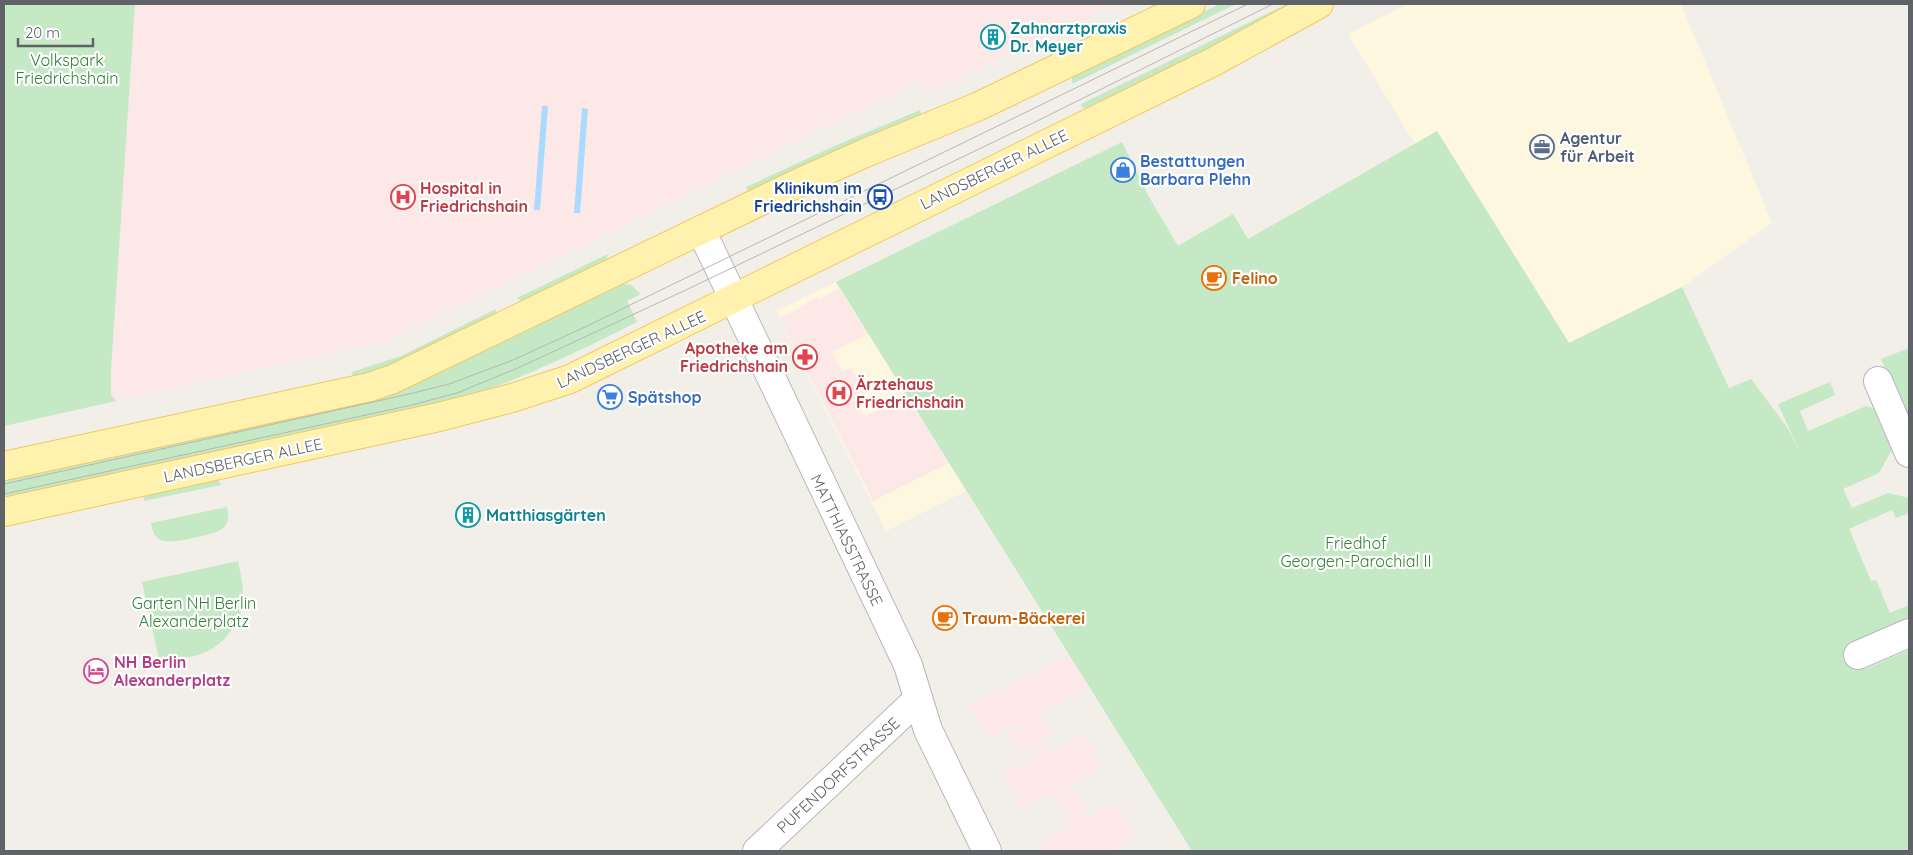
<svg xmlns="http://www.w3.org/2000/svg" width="1913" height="855" font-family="Quicksand,sans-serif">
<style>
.commercial{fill:#fef7e0}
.medical{fill:#fce8e6}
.green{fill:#c5e8c5}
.water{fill:#aadaff}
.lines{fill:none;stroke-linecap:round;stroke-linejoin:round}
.minor-casing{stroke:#b5b8bc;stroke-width:30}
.major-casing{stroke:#f2c960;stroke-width:30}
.minor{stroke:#fff;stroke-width:28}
.major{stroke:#fff2af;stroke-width:28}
.tram{stroke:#b6b7b8;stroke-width:1}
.labels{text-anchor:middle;stroke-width:4.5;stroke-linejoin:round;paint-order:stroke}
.culture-label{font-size:16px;font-weight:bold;fill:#0d838f;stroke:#fff;text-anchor:start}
.park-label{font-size:16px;fill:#348238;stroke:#fff}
.service-label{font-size:16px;font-weight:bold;fill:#4e5e75;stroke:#fff;text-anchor:start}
.shop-label{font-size:16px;font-weight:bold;fill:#366cbe;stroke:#fff;text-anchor:start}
.street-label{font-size:16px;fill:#5f6368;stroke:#fff}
.health-label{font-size:16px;font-weight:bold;fill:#be3a42;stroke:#fff;text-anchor:start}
.transit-label{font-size:16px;font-weight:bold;fill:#164399;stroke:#fff;text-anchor:end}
.food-label{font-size:16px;font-weight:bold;fill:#c56008;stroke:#fff;text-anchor:start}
.hotel-label{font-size:16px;font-weight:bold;fill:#b23c85;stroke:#fff;text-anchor:start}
</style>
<rect width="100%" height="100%" fill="#f1efe8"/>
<!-- commercial -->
<g class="commercial">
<polygon points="1408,4 1681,4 1772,223 1682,287 1569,343 1437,131 1415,144 1348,34"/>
<polygon points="836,282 966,491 886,531 776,311"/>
</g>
<!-- medical -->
<g class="medical">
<polygon points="135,4 1116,4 932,91 925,89 919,82 388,341 116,401 111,394 111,370"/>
<polygon points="839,289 868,334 832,352 842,372 852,368 863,391 855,397 864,417 906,396 949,463 873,501 780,318 807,304 806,302 817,297 818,299"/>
<polygon points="1069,655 1089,688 1041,714 1052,733 1045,739 1049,751 1085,734 1102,769 1068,786 1074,792 1080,805 1085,803 1088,811 1083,813 1084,819 1118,803 1136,838 1109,851 1041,851 1037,843 1070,826 1054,793 1021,809 1003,773 1037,757 1032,747 1020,754 1008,735 1022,726 1020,723 987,740 970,704"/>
</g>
<!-- green -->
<g class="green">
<polygon points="4,4 135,4 111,370 111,394 116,401 4,426"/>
<polygon points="1220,4 1236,4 1072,84 1072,76 1079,71"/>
<polygon points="1287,4 1291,5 1268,19 1089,109 1082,107 1081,104"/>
<polygon points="920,110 922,117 749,193 746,187 839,144"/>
<polygon points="1437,131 1569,343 1682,287 1729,388 1751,379 1787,427 1800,452 1778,404 1830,382 1835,395 1800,411 1808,431 1866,406 1878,410 1894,446 1879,473 1843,489 1852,508 1888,493 1909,498 1909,513 1896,518 1892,510 1849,529 1871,581 1876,580 1890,613 1909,605 1909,622 1854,646 1865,669 1909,650 1909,851 1192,851 836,282 1122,142 1149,197 1178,246 1233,214 1248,239"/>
<polygon points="608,254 606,263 525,303 517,298"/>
<path d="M619,283L631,285L641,294L627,301L637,322C591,345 545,368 497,386C466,397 433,405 401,414L4,500V479L383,394Z"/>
<polygon points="496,309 495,317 389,368 353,379 352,372 401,356"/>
<polygon points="1909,348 1909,424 1881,359"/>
<polygon points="217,477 221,485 144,501 143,493"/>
<path d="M227,507C229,519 229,526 217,532C205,535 172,545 161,540C154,537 152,530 151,523Z"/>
<path d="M238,561C240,573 244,586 243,599C243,608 240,616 235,624C219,654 191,660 159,659L142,582Z"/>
</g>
<!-- water -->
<g class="water">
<polygon points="542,106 548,106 540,210 534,210"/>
<polygon points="582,108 588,109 580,213 574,213"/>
</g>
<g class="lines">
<defs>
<g id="minor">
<polyline points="701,230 908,665 928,730 987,851"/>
<polyline points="1878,381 1909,453"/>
<polyline points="1858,655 1909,633"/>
<polyline points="757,851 918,699"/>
</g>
<g id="major">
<polyline points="4,466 370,387 393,379 794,185 863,154 979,106 1191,4"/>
<polyline points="4,512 439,417 512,398 570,379 1215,61 1319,4"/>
</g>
</defs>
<!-- minor casing -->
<use href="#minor" class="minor-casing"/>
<!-- major casing -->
<use href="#major" class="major-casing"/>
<!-- minor -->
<use href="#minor" class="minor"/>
<!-- major -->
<use href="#major" class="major"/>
<!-- tram -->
<g class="tram">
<polyline points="4,484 409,394 449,384 513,360 585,327 1248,4"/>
<polyline points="4,494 412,405 457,393 518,368 688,289 1031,124 1273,4"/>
</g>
</g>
<!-- icons -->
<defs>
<symbol id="building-ring" viewBox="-11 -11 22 22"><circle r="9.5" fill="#fff" stroke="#0f9aa8" stroke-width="1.5"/><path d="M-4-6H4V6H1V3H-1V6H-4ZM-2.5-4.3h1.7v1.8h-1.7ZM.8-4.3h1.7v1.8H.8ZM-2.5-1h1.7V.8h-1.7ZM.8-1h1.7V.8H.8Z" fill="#0f9aa8"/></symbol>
<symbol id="office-ring" viewBox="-11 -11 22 22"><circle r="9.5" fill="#fff" stroke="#5c6f8a" stroke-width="1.5"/><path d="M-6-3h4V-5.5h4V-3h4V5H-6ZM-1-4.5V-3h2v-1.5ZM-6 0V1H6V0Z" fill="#5c6f8a"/></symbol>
<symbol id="shop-ring" viewBox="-11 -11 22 22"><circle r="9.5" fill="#fff" stroke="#3f7fe0" stroke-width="1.5"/><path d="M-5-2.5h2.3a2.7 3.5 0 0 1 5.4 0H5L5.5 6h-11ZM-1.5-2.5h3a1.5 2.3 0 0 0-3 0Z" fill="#3f7fe0"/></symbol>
<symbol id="hospital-ring" viewBox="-11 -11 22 22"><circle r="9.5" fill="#fff" stroke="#e0444e" stroke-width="1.5"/><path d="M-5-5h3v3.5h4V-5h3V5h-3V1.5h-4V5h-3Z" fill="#e0444e"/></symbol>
<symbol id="bus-ring" viewBox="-11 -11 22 22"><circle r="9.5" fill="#fff" stroke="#1a4fb4" stroke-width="1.5"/><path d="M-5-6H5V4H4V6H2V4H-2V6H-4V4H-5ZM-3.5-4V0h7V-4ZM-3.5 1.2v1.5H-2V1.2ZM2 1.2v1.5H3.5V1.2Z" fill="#1a4fb4"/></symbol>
<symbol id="cafe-ring" viewBox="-11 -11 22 22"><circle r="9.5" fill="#fff" stroke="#e8710a" stroke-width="1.5"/><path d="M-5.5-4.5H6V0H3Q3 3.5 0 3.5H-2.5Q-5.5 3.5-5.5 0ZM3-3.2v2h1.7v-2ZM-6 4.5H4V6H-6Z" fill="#e8710a"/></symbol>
<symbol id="pharmacy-ring" viewBox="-11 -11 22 22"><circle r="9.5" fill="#fff" stroke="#e0444e" stroke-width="1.5"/><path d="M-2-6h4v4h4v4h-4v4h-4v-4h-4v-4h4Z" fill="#e0444e"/></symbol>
<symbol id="supermarket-ring" viewBox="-11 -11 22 22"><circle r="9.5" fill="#fff" stroke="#3f7fe0" stroke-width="1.5"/><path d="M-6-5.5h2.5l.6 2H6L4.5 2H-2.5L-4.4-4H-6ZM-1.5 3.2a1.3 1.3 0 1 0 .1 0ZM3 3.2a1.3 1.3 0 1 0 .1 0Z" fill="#3f7fe0"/></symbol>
<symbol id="hotel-ring" viewBox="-11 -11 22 22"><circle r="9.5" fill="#fff" stroke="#d1479c" stroke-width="1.5"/><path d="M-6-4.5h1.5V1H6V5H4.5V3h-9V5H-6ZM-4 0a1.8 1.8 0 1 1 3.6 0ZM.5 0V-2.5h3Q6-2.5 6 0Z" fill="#d1479c"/></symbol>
</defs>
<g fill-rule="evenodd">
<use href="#building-ring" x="979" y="23" width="28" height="28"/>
<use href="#office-ring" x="1528" y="133" width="28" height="28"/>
<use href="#shop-ring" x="1109" y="156" width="28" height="28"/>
<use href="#hospital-ring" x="389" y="183" width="28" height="28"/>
<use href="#bus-ring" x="866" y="183" width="28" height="28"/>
<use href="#cafe-ring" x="1200" y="264" width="28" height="28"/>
<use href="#pharmacy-ring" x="791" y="343" width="28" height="28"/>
<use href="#hospital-ring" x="825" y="379" width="28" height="28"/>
<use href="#supermarket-ring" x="596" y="383" width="28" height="28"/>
<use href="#building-ring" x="454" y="501" width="28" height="28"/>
<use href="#cafe-ring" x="931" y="604" width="28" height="28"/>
<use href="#hotel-ring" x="82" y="657" width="28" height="28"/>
</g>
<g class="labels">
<!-- culture labels -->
<g class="culture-label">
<text x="1010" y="34">Zahnarztpraxis<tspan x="1010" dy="18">Dr. Meyer</tspan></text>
<text x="486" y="521">Matthiasgärten</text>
</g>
<!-- park labels -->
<g class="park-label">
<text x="67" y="66">Volkspark<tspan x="67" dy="18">Friedrichshain</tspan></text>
<text x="1356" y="549">Friedhof<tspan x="1356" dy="18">Georgen-Parochial II</tspan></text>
<text x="194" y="609">Garten NH Berlin<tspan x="194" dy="18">Alexanderplatz</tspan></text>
</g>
<!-- service labels -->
<g class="service-label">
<text x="1560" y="144">Agentur<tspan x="1560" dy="18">für Arbeit</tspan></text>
</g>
<!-- shop labels -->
<g class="shop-label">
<text x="1140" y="167">Bestattungen<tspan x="1140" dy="18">Barbara Plehn</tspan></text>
<text x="628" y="403">Spätshop</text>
</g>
<!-- street labels -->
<g class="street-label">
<text transform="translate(994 169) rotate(-26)" y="6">LANDSBERGER ALLEE</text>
<text transform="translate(631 349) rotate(-25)" y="6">LANDSBERGER ALLEE</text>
<text transform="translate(243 460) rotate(-12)" y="6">LANDSBERGER ALLEE</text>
<text transform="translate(847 540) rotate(64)" y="6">MATTHIASSTRASSE</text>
<text transform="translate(838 775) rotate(-43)" y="6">PUFENDORFSTRASSE</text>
</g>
<!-- health labels -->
<g class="health-label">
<text x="420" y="194">Hospital in<tspan x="420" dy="18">Friedrichshain</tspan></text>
<text x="788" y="354" text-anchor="end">Apotheke am<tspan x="788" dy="18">Friedrichshain</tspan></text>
<text x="856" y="390">Ärztehaus<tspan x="856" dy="18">Friedrichshain</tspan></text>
</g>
<!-- transit labels -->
<g class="transit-label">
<text x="862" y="194">Klinikum im<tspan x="862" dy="18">Friedrichshain</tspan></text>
</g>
<!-- food labels -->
<g class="food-label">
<text x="1232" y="284">Felino</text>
<text x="962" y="624">Traum-Bäckerei</text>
</g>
<!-- hotel labels -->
<g class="hotel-label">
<text x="114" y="668">NH Berlin<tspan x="114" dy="18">Alexanderplatz</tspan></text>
</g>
</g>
<!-- border -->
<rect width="1913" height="855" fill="none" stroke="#5f6368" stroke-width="10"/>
<!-- scale -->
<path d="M18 38v8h75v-8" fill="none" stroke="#5f6368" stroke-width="2.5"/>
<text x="25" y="38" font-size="15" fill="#5f6368" stroke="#ffffff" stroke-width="4" paint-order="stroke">20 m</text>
</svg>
